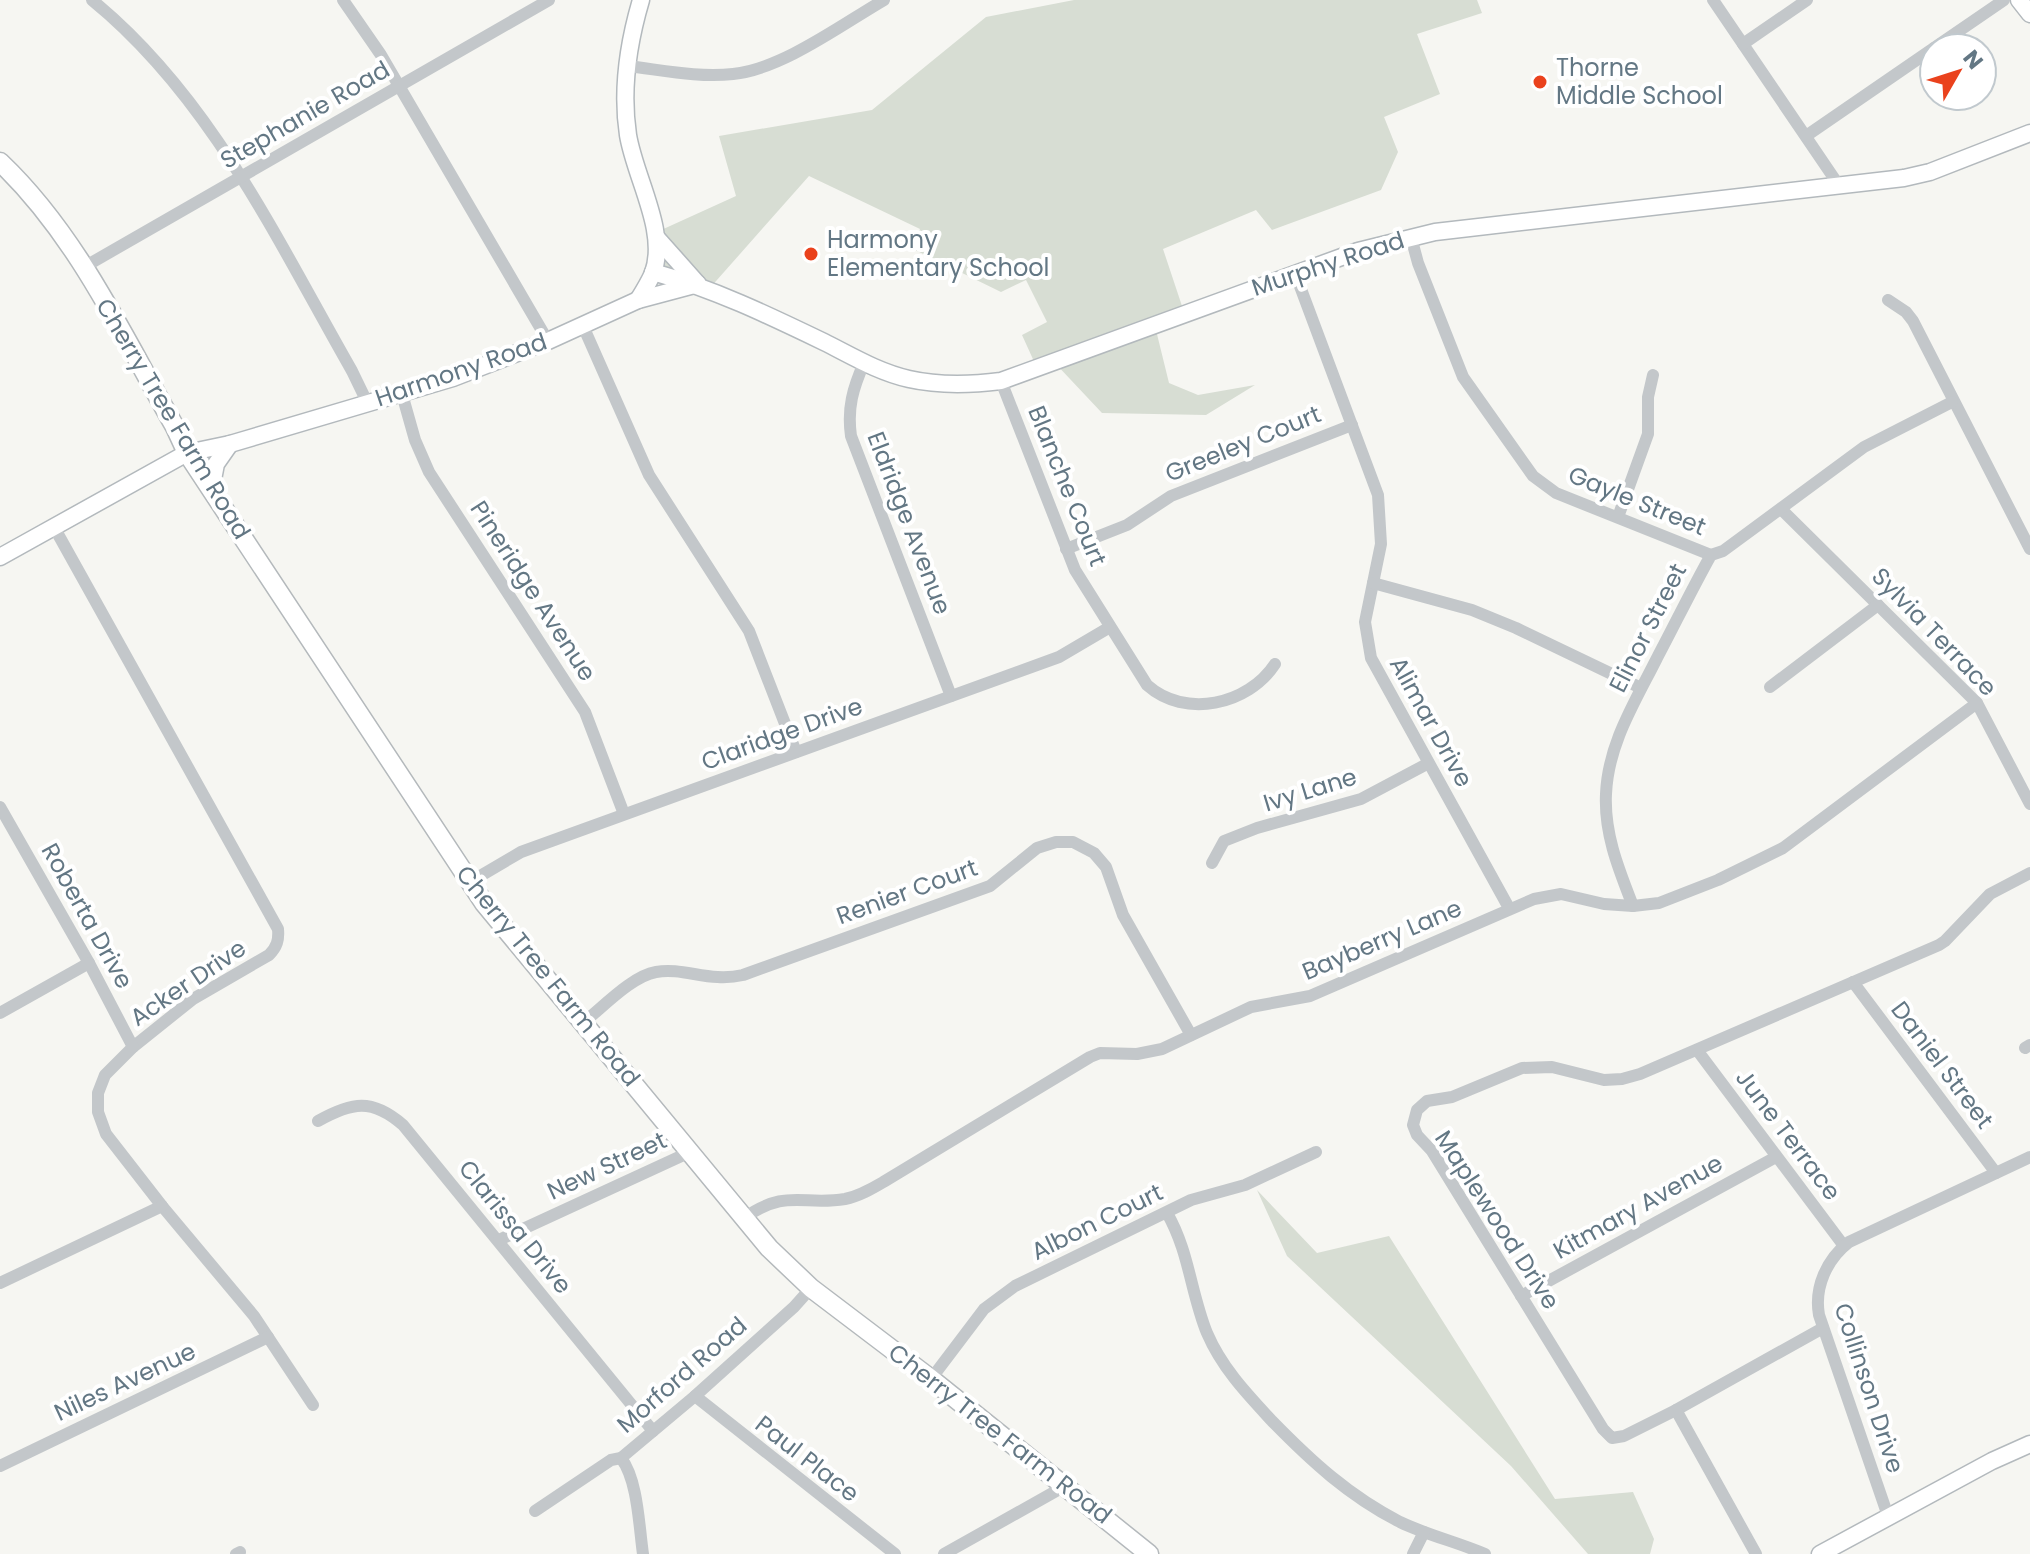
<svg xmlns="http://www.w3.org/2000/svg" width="2030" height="1554" font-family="Poppins,sans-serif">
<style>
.green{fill:#d7ddd3}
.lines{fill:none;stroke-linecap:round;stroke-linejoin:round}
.secondary-casing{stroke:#b3b9bd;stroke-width:19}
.primary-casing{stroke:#b4b9bc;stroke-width:21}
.street{stroke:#c3c7ca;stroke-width:12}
.secondary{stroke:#fff;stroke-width:16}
.primary{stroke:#fff;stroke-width:18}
.poi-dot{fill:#ea421d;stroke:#fff;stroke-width:3}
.labels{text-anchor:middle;stroke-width:8;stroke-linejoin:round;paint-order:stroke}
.poi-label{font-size:24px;fill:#637784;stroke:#fff;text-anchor:start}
.street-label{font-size:24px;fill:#637784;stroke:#fff}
</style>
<rect width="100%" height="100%" fill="#f6f6f2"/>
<!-- green -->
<g class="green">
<polygon points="1074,0 1477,0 1482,13 1417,34 1440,94 1384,117 1398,152 1381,190 1272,230 1256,210 1163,249 1185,315 1155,326 1169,383 1198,395 1255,385 1206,415 1102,413 1054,362 1037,368 1022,335 1047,322 1026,280 1001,292 911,248 920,229 809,176 709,289 656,274 659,231 736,196 719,136 872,110 986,17"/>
<polygon points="1257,1190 1317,1253 1389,1236 1555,1499 1633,1492 1654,1539 1650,1554 1588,1554 1511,1466 1287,1256"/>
</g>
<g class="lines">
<defs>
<g id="secondary">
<polyline points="2019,0 2030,14"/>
<polyline points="657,238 697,283"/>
<path d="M653,272C714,289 768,315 824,342C852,356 878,372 909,379C940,386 969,385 1001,381L1358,251L1435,232L1904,178L1930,172L2030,133"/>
<path d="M638,300C643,292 649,282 653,273C668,231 635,178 628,135C621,89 628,44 641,0"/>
<polyline points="211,490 216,464 230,444"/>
<polyline points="0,557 187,453 230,444 453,378 548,341 638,300 698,284"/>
<polyline points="1820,1554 1992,1461 2030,1444"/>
</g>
<path id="primary" d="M0,162C77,235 123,336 175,427L187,453L484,903L769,1248L811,1288L931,1379L1149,1554"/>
</defs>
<!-- secondary casing -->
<use href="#secondary" class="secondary-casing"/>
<!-- primary casing -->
<use href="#primary" class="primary-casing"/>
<!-- street -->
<g class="street">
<path d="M92,0C211,97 277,240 352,371L367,402"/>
<polyline points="343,0 381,55 548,341"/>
<polyline points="1713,0 1840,187"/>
<polyline points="1743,44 1807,0"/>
<polyline points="1934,48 2004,0"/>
<path d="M627,66C662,70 699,78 733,74C782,69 841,25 884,0"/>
<polyline points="1806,136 1934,48"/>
<polyline points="1411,237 1418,263 1463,377 1533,476 1556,493 1711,555"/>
<polyline points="84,267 549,0"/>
<polyline points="1295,273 1378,495 1381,544 1365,622 1371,658 1509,908"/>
<polyline points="1888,300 1906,312 1913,321 2030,549"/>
<polyline points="583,326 649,475 749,631 796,752"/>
<path d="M864,363C853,388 847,408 851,436L951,696"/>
<path d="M1001,381L1075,570L1147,685C1185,719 1248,705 1275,664"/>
<polyline points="402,394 415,440 429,472 585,712 624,814"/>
<polyline points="1781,509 1977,703 2030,804"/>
<polyline points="1618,517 1648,434 1648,397 1653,375"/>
<path d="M54,527L278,929C279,940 277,947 269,955L193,999L133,1047L105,1075L98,1093V1112L106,1134L162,1206L254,1316L313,1405"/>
<polyline points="1066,549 1127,525 1171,496 1352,425"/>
<polyline points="1373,583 1472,610 1516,628 1641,688"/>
<polyline points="1770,687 1878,605"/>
<polyline points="0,807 89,963 133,1047"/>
<polyline points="1212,863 1224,841 1257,828 1361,799 1427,764"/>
<polyline points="470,882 521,852 1059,657 1110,627"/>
<path d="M1633,906C1619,870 1604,834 1606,794C1608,744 1635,702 1657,658C1675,624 1692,589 1711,555L1723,551L1864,447L1952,402"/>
<polyline points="1853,982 1996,1173"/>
<polyline points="0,1013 89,963"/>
<path d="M584,1022C603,1007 632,976 656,972C684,967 710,983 743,975L990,886L1037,848L1056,842H1073L1094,853L1106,867L1123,915L1191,1035"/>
<polyline points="2025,1048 2030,1045"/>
<polyline points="1697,1050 1844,1246"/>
<path d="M318,1121C352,1102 372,1098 403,1125L653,1431"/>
<path d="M1167,1213C1189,1251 1191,1294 1207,1333C1222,1368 1247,1394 1272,1421C1311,1461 1349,1496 1400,1522C1427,1535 1457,1542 1485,1554"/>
<path d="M744,1218C787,1188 802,1206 845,1199C860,1196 873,1188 885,1181L1090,1057L1100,1053L1137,1054L1162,1049L1251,1007L1310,996L1534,899L1561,894L1604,904L1633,906L1659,903L1718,880L1783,848L1977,703"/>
<polyline points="499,1240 690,1152"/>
<polyline points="0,1283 162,1206"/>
<polyline points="1521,1296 1776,1157"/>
<polyline points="1823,1328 1676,1410 1624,1436 1612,1438 1603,1429 1432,1151 1417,1135 1413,1125 1417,1110 1427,1101 1452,1097 1522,1068 1552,1067 1604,1080 1622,1079 1640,1074 1939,945 1945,941 1990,894 2030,873"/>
<polyline points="931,1379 984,1309 1015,1286 1191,1200 1245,1185 1316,1152"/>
<polyline points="695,1396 895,1554"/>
<polyline points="1676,1410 1756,1554"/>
<path d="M621,1458C638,1480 639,1527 643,1554"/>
<polyline points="0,1466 268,1337"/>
<polyline points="535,1511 611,1460 621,1458 695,1396 794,1307 811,1288"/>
<path d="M1888,1516L1819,1315C1814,1287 1827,1259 1849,1242L2030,1157"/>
<polyline points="236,1554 240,1552"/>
<polyline points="944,1554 1065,1486"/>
<polyline points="1413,1554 1424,1532"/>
</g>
<!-- secondary -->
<use href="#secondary" class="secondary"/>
<!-- primary -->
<use href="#primary" class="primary"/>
</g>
<!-- markers -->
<g class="poi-dot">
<circle cx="1540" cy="82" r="8"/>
<circle cx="811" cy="254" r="8"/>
</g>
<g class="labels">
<!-- poi labels -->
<g class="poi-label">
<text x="1556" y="76">Thorne<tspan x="1556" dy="28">Middle School</tspan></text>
<text x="827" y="248">Harmony<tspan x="827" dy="28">Elementary School</tspan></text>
</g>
<!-- street labels -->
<g class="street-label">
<text transform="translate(305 115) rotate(-30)" y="8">Stephanie Road</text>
<text transform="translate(1328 264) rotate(-18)" y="8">Murphy Road</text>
<text transform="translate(461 370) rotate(-19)" y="8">Harmony Road</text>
<text transform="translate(173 419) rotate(59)" y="8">Cherry Tree Farm Road</text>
<text transform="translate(1243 444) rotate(-22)" y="8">Greeley Court</text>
<text transform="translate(1067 486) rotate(68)" y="8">Blanche Court</text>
<text transform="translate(1637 501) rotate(22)" y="8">Gayle Street</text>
<text transform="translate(909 523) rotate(69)" y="8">Eldridge Avenue</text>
<text transform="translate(533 591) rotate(57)" y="8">Pineridge Avenue</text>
<text transform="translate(1648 628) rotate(-63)" y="8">Elinor Street</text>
<text transform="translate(1934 632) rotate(46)" y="8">Sylvia Terrace</text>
<text transform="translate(1431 722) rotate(61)" y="8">Alimar Drive</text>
<text transform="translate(782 734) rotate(-20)" y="8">Claridge Drive</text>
<text transform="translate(1310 790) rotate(-17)" y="8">Ivy Lane</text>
<text transform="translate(907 892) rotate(-20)" y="8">Renier Court</text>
<text transform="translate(87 916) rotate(61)" y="8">Roberta Drive</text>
<text transform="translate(1382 940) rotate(-23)" y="8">Bayberry Lane</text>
<text transform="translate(548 976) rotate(51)" y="8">Cherry Tree Farm Road</text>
<text transform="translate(188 983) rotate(-34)" y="8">Acker Drive</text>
<text transform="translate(1942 1065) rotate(53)" y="8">Daniel Street</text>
<text transform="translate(1788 1135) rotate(53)" y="8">June Terrace</text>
<text transform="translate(607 1166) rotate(-25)" y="8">New Street</text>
<text transform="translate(1638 1207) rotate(-29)" y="8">Kitmary Avenue</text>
<text transform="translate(1497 1220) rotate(57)" y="8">Maplewood Drive</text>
<text transform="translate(1097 1222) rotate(-26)" y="8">Albon Court</text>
<text transform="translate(515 1227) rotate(51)" y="8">Clarissa Drive</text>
<text transform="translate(682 1375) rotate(-41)" y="8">Morford Road</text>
<text transform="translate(125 1382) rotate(-25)" y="8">Niles Avenue</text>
<text transform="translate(1869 1388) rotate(72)" y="8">Collinson Drive</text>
<text transform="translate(1000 1434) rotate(38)" y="8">Cherry Tree Farm Road</text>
<text transform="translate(807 1459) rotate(38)" y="8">Paul Place</text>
</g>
</g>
<!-- north arrow -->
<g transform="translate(1958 72) rotate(51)"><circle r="38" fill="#ffffff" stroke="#c1c9ce" stroke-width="2"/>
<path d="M0-6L14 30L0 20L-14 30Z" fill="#ea421d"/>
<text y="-12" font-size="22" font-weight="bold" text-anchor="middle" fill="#637784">N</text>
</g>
</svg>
